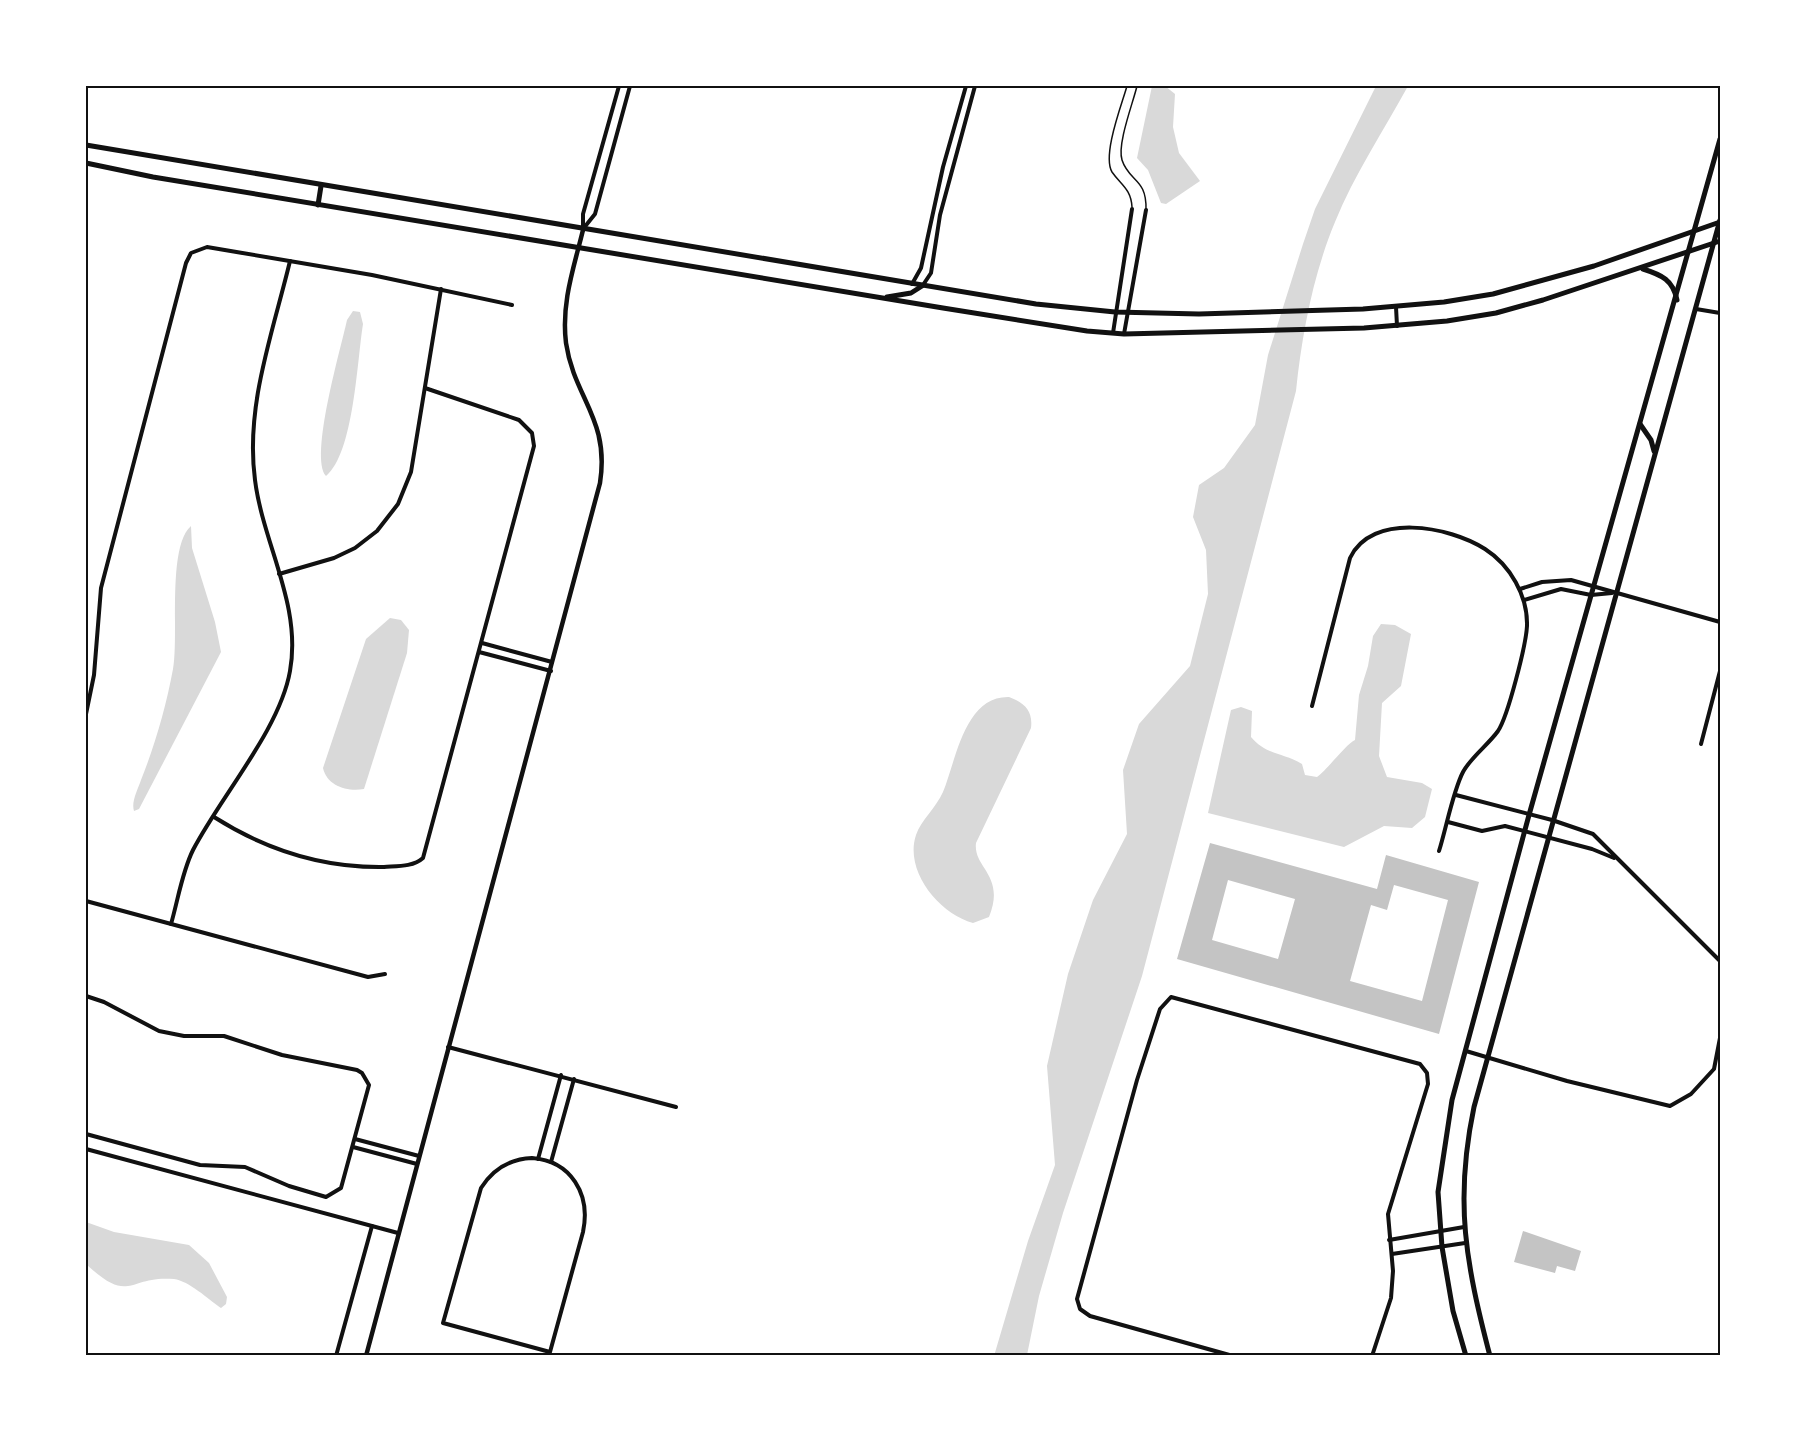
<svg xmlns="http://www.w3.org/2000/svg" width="1806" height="1441" font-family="'PT Serif',serif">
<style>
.water{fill:#d9d9d9}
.building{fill:#c4c4c4;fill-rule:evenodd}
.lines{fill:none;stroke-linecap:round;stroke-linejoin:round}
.service{stroke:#111;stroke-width:1.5}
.minor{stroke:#111;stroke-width:4}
.tertiary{stroke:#111;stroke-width:4.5}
.secondary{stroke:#111;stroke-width:5}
.primary{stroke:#111;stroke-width:5}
.neatline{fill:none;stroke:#111;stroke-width:2}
</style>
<rect width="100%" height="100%" fill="#fff"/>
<!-- water -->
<g class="water">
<polygon points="1152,86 1165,86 1175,94 1173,127 1179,153 1200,181 1166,204 1161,203 1148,170 1137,158"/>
<path d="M1376,86H1408C1384,130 1354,175 1335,222C1313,275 1302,334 1296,391L1142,976L1063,1213L1039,1296L1027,1355L994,1356L1028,1241L1055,1165L1047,1066L1068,974L1093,900L1127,834L1123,770L1139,724L1190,666L1208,594L1206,550L1193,517L1199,485L1224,468L1255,425L1268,355L1303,244L1315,209Z"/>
<path d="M353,311L360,312L363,324C357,361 354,453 326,476C309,457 341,348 347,320Z"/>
<path d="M191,526L192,548L215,622L221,652L139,809L134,811C131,802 138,789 141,780C155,745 166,707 173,669C179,635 167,547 191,526Z"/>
<path d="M390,618L401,620L409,630L407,653L364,789C347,792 327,786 323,768L366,639Z"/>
<path d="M1381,624L1395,625L1411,634L1401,686L1382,703L1379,756L1387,777L1422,783L1432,789L1425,817L1412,828L1384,826L1344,847L1208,813L1231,710L1241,707L1252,711L1251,737C1266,755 1282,752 1302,764L1305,775L1317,777C1328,769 1347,743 1355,740L1359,695L1368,666L1373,636Z"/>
<path d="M1009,697C1025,703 1033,711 1031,728L976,843C973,868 1006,875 989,917L973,923C939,914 904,871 916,835C921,820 936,808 943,792C956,761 964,696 1009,697Z"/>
<path d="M86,1222L114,1232L189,1245L209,1263L227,1297L226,1304L221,1308C208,1299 189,1281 174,1279C127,1275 131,1306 86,1264Z"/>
</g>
<!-- building -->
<g class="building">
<path d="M1210,843L1377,889L1386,855L1479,882L1439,1034L1177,959ZM1228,880L1295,899L1278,959L1212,940ZM1394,885L1448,900L1422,1001L1350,981L1371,905L1387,910Z"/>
<polygon points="1523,1231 1581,1251 1575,1271 1557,1266 1555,1273 1514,1262"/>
</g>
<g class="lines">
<!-- service -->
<g class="service">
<path d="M1127,86C1122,104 1102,155 1112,172C1121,185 1131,189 1132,207"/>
<path d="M1137,86C1133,103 1117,144 1122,160C1129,182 1147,178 1146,210"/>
</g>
<!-- minor -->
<g class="minor">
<polyline points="583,229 595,214 630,86"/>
<polyline points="583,230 583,214 619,86"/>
<polyline points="912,284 921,268 943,167 966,86"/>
<polyline points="923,285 931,273 940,215 975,86"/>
<polyline points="1396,307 1397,326"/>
<polyline points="1696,309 1720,313"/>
<polyline points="1113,333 1132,209"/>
<polyline points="1124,334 1146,210"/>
<polyline points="279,574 334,558 355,548 377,531 398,504 411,472 441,289"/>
<polyline points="1520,589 1542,582 1571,580 1720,622"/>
<polyline points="1524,600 1561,589 1591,595 1612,593"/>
<polyline points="482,643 552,662"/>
<polyline points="479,652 551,671"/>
<path d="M1312,706L1350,558C1372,512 1449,526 1485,549C1510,565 1528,596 1527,626C1526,645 1508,716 1498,731C1488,745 1471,757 1463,772C1453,791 1446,829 1439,851"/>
<polyline points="86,714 94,675 101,588 186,263 191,253 207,247 372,275 512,305"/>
<polyline points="1701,744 1720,671"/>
<polyline points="1456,795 1552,820 1593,834 1720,961"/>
<path d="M214,817C266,850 322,868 384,867C397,866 413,867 423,858L534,446L532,433L519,420L425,388"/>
<polyline points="1448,822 1482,831 1505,826 1592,849 1614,858"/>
<polyline points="86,901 368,977 385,974"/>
<path d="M171,924C178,900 182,872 193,850C221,796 280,729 290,671C302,605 263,544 255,480C245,406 273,332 290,261"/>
<polyline points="86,996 104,1002 159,1031 184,1036 224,1036 282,1055 357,1070 362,1073 369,1085 341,1188 326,1197 289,1186 245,1167 200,1165 86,1134"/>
<polyline points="448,1047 676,1107"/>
<polyline points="1466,1051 1567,1081 1670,1106 1691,1094 1714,1069 1720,1038"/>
<polyline points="355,1139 419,1156"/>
<polyline points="353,1147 417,1164"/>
<polyline points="86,1149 398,1233"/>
<path d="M532,1158C571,1161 591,1194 583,1232L550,1352L443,1323L481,1188C493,1169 509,1159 532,1158Z"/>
<polyline points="538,1159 561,1075"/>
<polyline points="551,1162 574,1079"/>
<polyline points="1389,1240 1464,1227"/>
<polyline points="1392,1254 1465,1243"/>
<polyline points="336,1356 372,1226"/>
<polyline points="1233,1356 1090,1316 1080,1309 1077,1299 1137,1080 1160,1009 1171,997 1420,1064 1427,1073 1428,1084 1388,1214 1393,1271 1391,1298 1372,1356"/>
</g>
<!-- tertiary -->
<path class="tertiary" d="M366,1356L600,483C610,419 574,398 566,343C561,303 574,267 583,230"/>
<!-- secondary -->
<g class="secondary">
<polyline points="1640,424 1651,440 1654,451"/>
<polyline points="1466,1356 1453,1311 1442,1247 1438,1192 1452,1100 1529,815 1720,139"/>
<path d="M1490,1356C1466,1264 1454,1202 1474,1107L1720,220"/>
</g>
<!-- primary -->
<g class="primary">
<polyline points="86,145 1036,304 1115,312 1199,314 1363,309 1444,302 1493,294 1594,266 1720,222"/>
<polyline points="86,163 153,177 943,308 1087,331 1124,334 1364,328 1447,321 1496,313 1543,300 1720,241"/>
<polyline points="318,205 321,186"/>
<path d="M1643,269C1662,275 1673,280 1677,300"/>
<polyline points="887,297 911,293 922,286"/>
</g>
</g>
<!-- border -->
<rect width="1806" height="1441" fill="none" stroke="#ffffff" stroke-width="174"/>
<rect x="87" y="87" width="1632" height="1267" class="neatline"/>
</svg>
